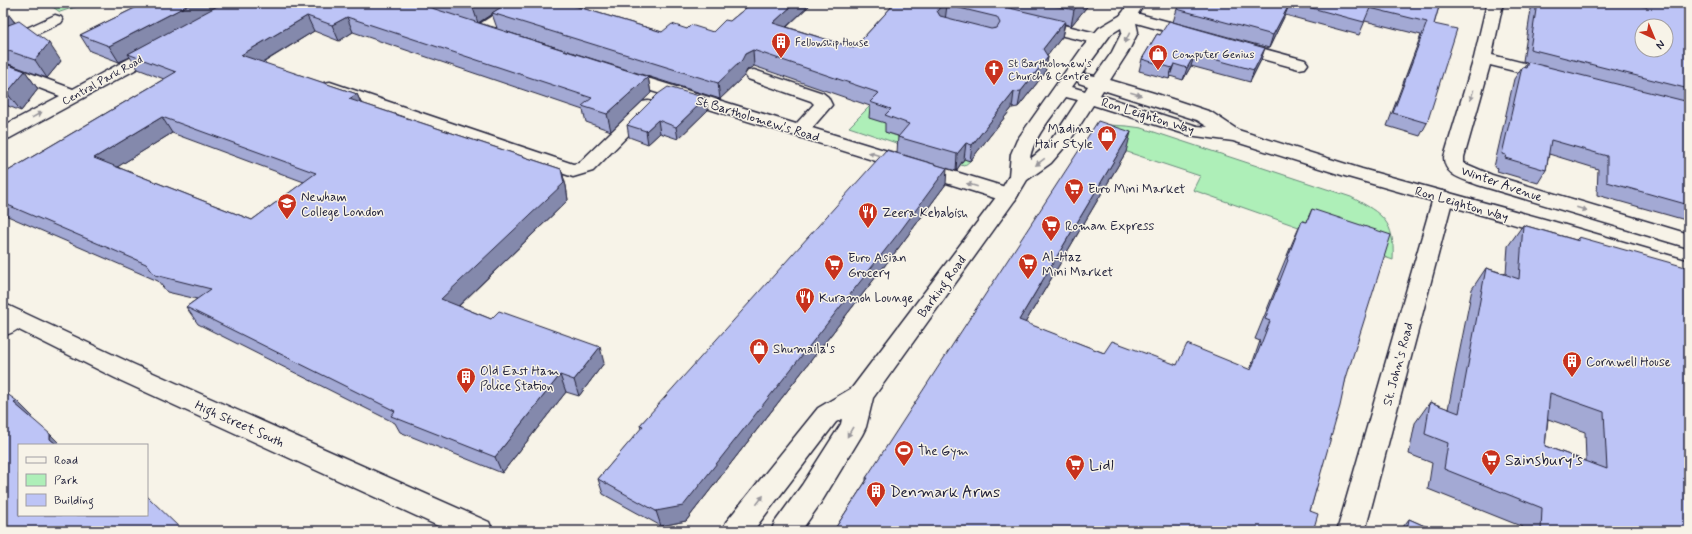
<svg xmlns="http://www.w3.org/2000/svg" width="1692" height="534" font-family="Mynerve,sans-serif">
<style>
.green{fill:#aeefb8;stroke:#68887a}
.lines{fill:none;stroke-linecap:round;stroke-linejoin:round}
.minor-casing{stroke:#22223b;stroke-width:3}
.major-casing{stroke:#22223b;stroke-width:3}
.minor{fill:#f7f3e8;fill-rule:evenodd}
.major{fill:#f7f3e8;fill-rule:evenodd}
.wall{fill:#a3a9d4;stroke:#22223b;fill-rule:evenodd}
.shaded-wall{fill:#8489ac;stroke:#22223b}
.building{fill:#bdc4f6;stroke:#22223b;fill-rule:evenodd}
.oneway{fill:#97959a}
.labels{text-anchor:middle;stroke-width:3;stroke-linejoin:round;paint-order:stroke}
.far-poi-label{font-size:11px;fill:#22223b;stroke:#f7f3e8;text-anchor:start}
.far-street-label{font-size:11px;fill:#22223b;stroke:#f7f3e8}
.street-label{font-size:13px;fill:#22223b;stroke:#f7f3e8}
.poi-label{font-size:13px;fill:#22223b;stroke:#f7f3e8;text-anchor:start}
.near-poi-label{font-size:16px;fill:#22223b;stroke:#f7f3e8;text-anchor:start}
</style>
<rect width="100%" height="100%" fill="#f7f3e8"/>
<filter id="ink" filterUnits="userSpaceOnUse"><feTurbulence type="fractalNoise" baseFrequency=".025" numOctaves="2"/><feDisplacementMap in="SourceGraphic" scale="8" xChannelSelector="R" yChannelSelector="G"/><feConvolveMatrix kernelMatrix="1 2 1 2 8 2 1 2 1" color-interpolation-filters="sRGB"/></filter>
<g filter="url(#ink)">
<!-- green -->
<g class="green">
<polygon points="47,3 87,3 60,12"/>
<polygon points="870,106 890,125 885,132 970,161 964,166 849,127"/>
<path d="M1109,125L1127,126L1142,128L1351,197C1383,214 1395,221 1393,260L1193,190L1200,176L1094,141Z"/>
</g>
<g class="lines">
<defs>
<g id="minor">
<polygon points="512,3 531,3 529,6 487,33 481,35 475,33 473,30 475,27"/>
<path d="M1487,3H1503L1492,55L1556,71L1559,75L1556,79L1550,80L1490,65L1464,157V163L1492,175L1689,234V248L1478,185C1463,179 1444,176 1444,157L1474,58Z"/>
<polygon points="1128,11 1200,30 1202,34 1200,38 1194,39 1122,19 1120,16 1122,13"/>
<polygon points="55,15 61,17 63,20 61,23 3,50 3,39"/>
<polygon points="1035,20 1063,25 1104,35 1106,39 1104,43 1098,44 1029,28 1027,25 1029,22"/>
<polygon points="1235,41 1305,60 1308,64 1305,68 1299,69 1229,50 1227,46 1229,42"/>
<polygon points="160,44 166,45 168,49 166,53 10,138 3,140 3,126 60,96 3,74 3,63 73,89 154,45"/>
<polygon points="754,70 823,93 828,97 832,105 812,128 1015,190 1018,195 1015,200 1008,202 1001,200 616,80 613,76 616,72 622,71 628,72 796,124 814,104 811,101 748,79 745,75 748,71"/>
<polygon points="330,82 573,164 579,163 642,102 648,101 654,102 657,106 593,171 573,177 324,91 321,87 324,83"/>
<polygon points="1443,191 1450,193 1453,198 1365,531 1337,531 1433,198 1436,193"/>
<path d="M16,310L24,313L28,319C22,328 13,333 3,336V316Z"/>
</g>
<g id="major">
<path d="M1129,3H1145L1135,18L1138,32L1128,52L1110,80L1154,93L1211,112L1238,130L1362,169L1555,222L1689,261V277L1541,232L1348,177L1233,141L1188,135L1093,105L1069,142L1051,163L1027,180L1015,200L873,398L866,427L862,435L822,501L801,531H771L775,522L802,485L841,424L842,419L836,422L753,531H722L726,522L818,408L852,388L1000,192L1009,176L1011,154L1017,140L1082,48L1099,28L1121,15ZM1121,28L1122,32L1112,52L1095,76L1085,74L1081,75L1111,34ZM1077,80L1079,83L1088,86L1085,91L1072,87ZM1103,90L1197,120L1208,127L1197,126L1100,95ZM1066,97L1078,100C1064,121 1051,145 1030,159C1032,139 1054,114 1066,97Z"/>
<polygon points="3,303 133,364 489,522 493,531 449,531 115,378 3,322"/>
</g>
</defs>
<!-- minor casing -->
<use href="#minor" class="minor-casing"/>
<!-- major casing -->
<use href="#major" class="major-casing"/>
<!-- minor -->
<use href="#minor" class="minor"/>
<!-- major -->
<use href="#major" class="major"/>
</g>
<!-- wall -->
<g class="wall">
<path d="M145,3H565L662,32L687,29L713,32L730,21L752,3H812L787,27L854,48L895,3H1090L1071,26L1065,24L1062,37L1047,56L1048,57L1045,73L1018,107L1012,108L970,161L964,159L956,171L904,155L946,184L900,246L686,521L661,526L603,494L598,479L641,429L640,425L897,153L898,136L885,132V123L869,118L870,106L754,66L747,70L744,76L720,99L507,32L648,77L651,93L611,131L586,122L583,110L353,32L339,41L314,31L263,63L357,94L361,103L561,169L566,186L568,200L459,306L491,319L604,363L579,396L566,392L502,473L400,432L395,423L198,324L186,307L197,299L167,292L158,281L3,214V174L164,79L138,69L130,57L119,62L90,51L80,35ZM492,14L497,28L479,23ZM172,133L304,182L252,220L117,167Z"/>
<polygon points="1181,3 1440,3 1434,24 1427,123 1420,136 1387,126 1421,35 1365,21 1359,35 1285,15 1269,48 1173,22 1177,9"/>
<polygon points="1532,3 1630,3 1638,5 1638,3 1689,3 1689,221 1597,195 1598,169 1549,154 1546,170 1538,183 1497,171 1498,168 1494,167 1514,79 1522,67 1524,68 1527,62 1523,61"/>
<polygon points="3,9 15,22 61,61 47,78 3,62"/>
<polygon points="1157,34 1261,60 1250,82 1191,66 1183,80 1170,76 1169,79 1139,71 1142,59"/>
<polygon points="3,63 25,71 38,89 21,111 3,104"/>
<polygon points="708,110 678,139 660,133 648,144 629,137 627,125"/>
<polygon points="1126,152 1025,323 1104,353 1177,365 1250,370 1260,341 1255,339 1279,280 1277,280 1293,241 1302,221 1306,222 1312,209 1346,378 1310,511 1313,531 836,531 836,527 866,481 866,478"/>
<path d="M1523,225L1576,240L1579,237L1689,531H1523V527L1428,489L1432,463L1409,454L1415,423L1430,402L1448,409L1472,289L1486,268L1506,274L1508,246ZM1548,419L1585,432L1586,461L1545,446Z"/>
<polygon points="1409,519 1436,531 1400,531"/>
</g>
<!-- shaded-wall -->
<g class="shaded-wall">
<polygon points="192,3 229,3 128,54 130,57 119,62 109,46"/>
<polygon points="481,3 509,3 492,13 492,14 478,23 473,8"/>
<polygon points="795,3 812,3 774,38 773,23"/>
<polygon points="1080,3 1090,3 1071,26 1074,10"/>
<polygon points="1290,3 1285,15 1269,48 1273,35"/>
<polygon points="947,5 945,21 939,23 937,11 940,7"/>
<polygon points="7,12 20,30 3,37 3,14"/>
<polygon points="307,16 314,31 249,71 241,55"/>
<polygon points="347,17 353,32 339,41 332,25"/>
<polygon points="1065,21 1062,37 1040,65 1043,49"/>
<polygon points="49,43 61,61 47,78 35,60"/>
<polygon points="1265,48 1261,60 1250,82 1254,70"/>
<polygon points="753,50 754,66 747,70 744,76 720,99 718,83 745,54"/>
<polygon points="1195,54 1191,66 1183,80 1187,68"/>
<polygon points="1048,57 1045,73 1018,107 1021,91"/>
<polygon points="1174,64 1169,79 1172,68"/>
<polygon points="25,71 38,89 21,111 7,93"/>
<polygon points="648,77 651,93 611,131 607,114"/>
<polygon points="1014,92 1012,108 970,161 972,145"/>
<polygon points="357,94 364,110 349,99"/>
<polygon points="706,98 708,110 678,139 676,127"/>
<polygon points="162,117 172,133 106,174 94,158"/>
<polygon points="658,120 660,133 648,144 646,131"/>
<polygon points="1131,132 1126,152 1015,340 1019,320"/>
<polygon points="966,143 964,159 956,171 957,154"/>
<polygon points="947,168 946,184 900,246 686,521 661,526 656,511"/>
<polygon points="561,169 566,186 568,200 449,315 441,299"/>
<polygon points="600,347 604,363 579,396 574,380"/>
<polygon points="560,375 566,392 502,473 495,457"/>
<polygon points="17,401 33,417 31,419 14,403"/>
<polygon points="50,434 61,445 57,445 50,439"/>
</g>
<!-- building -->
<g class="building">
<polygon points="145,3 192,3 109,46 80,35"/>
<path d="M223,3H416L648,77L607,114L582,106L592,98L347,17L332,25L307,16L241,55L357,94L349,99L561,169L564,183L441,299L491,319L499,311L600,347L574,380L560,375L495,457L391,416L395,411L186,307L211,289L155,275L146,264L3,203V174L176,72L128,54ZM162,117L316,173L252,220L94,158Z"/>
<polygon points="458,3 481,3 473,8"/>
<path d="M508,3H565L662,32L672,24L687,29L691,25L713,32L725,20L730,21L752,3H795L773,23L854,48L895,3H988L1065,21L1043,49L1048,57L1021,91L1014,92L972,145L966,143L957,154L898,137L909,124L885,115L891,109L870,102L879,93L753,50L745,54L742,60L718,83L492,13ZM947,5L997,17L1000,23L997,28L991,29L940,16L937,11L940,7Z"/>
<polygon points="1043,3 1080,3 1074,10"/>
<polygon points="1181,3 1290,3 1273,35 1177,9"/>
<polygon points="1293,3 1440,3 1434,24 1457,29 1427,123 1393,113 1427,22 1370,8 1364,22"/>
<path d="M1537,3H1630L1647,7L1646,3H1689V89L1530,49ZM1642,26H1666V50H1642Z"/>
<polygon points="3,9 7,12 3,14"/>
<polygon points="19,21 49,43 35,60 3,49 3,27"/>
<polygon points="1169,21 1265,48 1254,70 1195,54 1187,68 1174,64 1172,68 1142,59 1157,34 1160,35"/>
<polygon points="1528,62 1689,102 1689,205 1607,182 1607,156 1551,140 1546,170 1505,158 1506,155 1502,154 1522,67 1526,68"/>
<polygon points="3,63 25,71 7,93 3,91"/>
<polygon points="668,87 706,98 676,127 658,120 646,131 627,125 658,94"/>
<polygon points="1098,121 1131,132 1019,320 1104,353 1112,341 1177,365 1187,344 1251,370 1270,321 1265,319 1288,260 1287,259 1302,221 1307,222 1312,209 1391,235 1346,378 1340,406 1310,511 1318,514 1313,531 838,531 836,527 868,478 866,478"/>
<polygon points="886,150 947,168 901,230 683,506 656,511 598,479 643,426 640,425"/>
<path d="M1523,225L1579,241V237L1689,268V531H1541L1542,508L1444,469L1448,443L1425,434L1430,402L1459,413L1486,268L1519,279ZM1550,393L1604,412L1607,469L1545,446Z"/>
<polygon points="3,391 17,401 14,403 50,434 50,439 57,445 19,445 19,515 147,515 147,496 183,531 3,531"/>
<polygon points="1409,519 1436,531 1407,531"/>
</g>
<!-- one-way arrows -->
<defs><path id="oneway-solid" d="M-6-.8H1V-3.2L6.5 0L1 3.2V.8H-6Z"/></defs>
<g class="oneway">
<use href="#oneway-solid" transform="translate(1127 38) rotate(117)"/>
<use href="#oneway-solid" transform="translate(1136 94) rotate(16)"/>
<use href="#oneway-solid" transform="translate(1472 95) rotate(106)"/>
<use href="#oneway-solid" transform="translate(37 115) rotate(-29)"/>
<use href="#oneway-solid" transform="translate(874 154) rotate(-163)"/>
<use href="#oneway-solid" transform="translate(1040 162) rotate(143)"/>
<use href="#oneway-solid" transform="translate(972 185) rotate(-164)"/>
<use href="#oneway-solid" transform="translate(1582 209) rotate(17)"/>
<use href="#oneway-solid" transform="translate(850 432) rotate(120)"/>
<use href="#oneway-solid" transform="translate(760 500) rotate(-53)"/>
</g>
</g>
<!-- icons -->
<defs>
<symbol id="building-pin" viewBox="-11 -11 22 30"><path d="M0 17L-7.5 6A9.5 9.5 0 1 1 7.5 6Z" fill="#c8321e" stroke="#f7f3e8"/><path d="M-4-6H4V6H1V3H-1V6H-4ZM-2.5-4.3h1.7v1.8h-1.7ZM.8-4.3h1.7v1.8H.8ZM-2.5-1h1.7V.8h-1.7ZM.8-1h1.7V.8H.8Z" fill="#fff"/></symbol>
<symbol id="shop-pin" viewBox="-11 -11 22 30"><path d="M0 17L-7.5 6A9.5 9.5 0 1 1 7.5 6Z" fill="#c8321e" stroke="#f7f3e8"/><path d="M-5-2.5h2.3a2.7 3.5 0 0 1 5.4 0H5L5.5 6h-11ZM-1.5-2.5h3a1.5 2.3 0 0 0-3 0Z" fill="#fff"/></symbol>
<symbol id="church-pin" viewBox="-11 -11 22 30"><path d="M0 17L-7.5 6A9.5 9.5 0 1 1 7.5 6Z" fill="#c8321e" stroke="#f7f3e8"/><path d="M-1.2-6h2.4v3.5h3.3v2.4h-3.3V6h-2.4V-.1h-3.3v-2.4h3.3Z" fill="#fff"/></symbol>
<symbol id="supermarket-pin" viewBox="-11 -11 22 30"><path d="M0 17L-7.5 6A9.5 9.5 0 1 1 7.5 6Z" fill="#c8321e" stroke="#f7f3e8"/><path d="M-6-5.5h2.5l.6 2H6L4.5 2H-2.5L-4.4-4H-6ZM-1.5 3.2a1.3 1.3 0 1 0 .1 0ZM3 3.2a1.3 1.3 0 1 0 .1 0Z" fill="#fff"/></symbol>
<symbol id="university-pin" viewBox="-11 -11 22 30"><path d="M0 17L-7.5 6A9.5 9.5 0 1 1 7.5 6Z" fill="#c8321e" stroke="#f7f3e8"/><path d="M0-5L7-2L0 1L-7-2ZM-4 1L0 2.5L4 1V4Q0 6-4 4Z" fill="#fff"/></symbol>
<symbol id="restaurant-pin" viewBox="-11 -11 22 30"><path d="M0 17L-7.5 6A9.5 9.5 0 1 1 7.5 6Z" fill="#c8321e" stroke="#f7f3e8"/><path d="M-5-6h1v4h1v-4h1v4h1v-4h1v5L-1.5 .5V6h-2V.5L-5-1ZM5-6V6H3V1.5H1.5Q1.5-4 5-6Z" fill="#fff"/></symbol>
<symbol id="stadium-pin" viewBox="-11 -11 22 30"><path d="M0 17L-7.5 6A9.5 9.5 0 1 1 7.5 6Z" fill="#c8321e" stroke="#f7f3e8"/><path d="M0-5a6.5 5 0 1 0 0 10a6.5 5 0 1 0 0-10ZM-3.5-1.8h7v3.6h-7Z" fill="#fff"/></symbol>
</defs>
<g fill-rule="evenodd">
<use href="#building-pin" x="770" y="31" width="22" height="30"/>
<use href="#shop-pin" x="1147" y="43" width="22" height="30"/>
<use href="#church-pin" x="983" y="58" width="22" height="30"/>
<use href="#shop-pin" x="1096" y="124" width="22" height="30"/>
<use href="#supermarket-pin" x="1063" y="177" width="22" height="30"/>
<use href="#university-pin" x="276" y="192" width="22" height="30"/>
<use href="#restaurant-pin" x="857" y="201" width="22" height="30"/>
<use href="#supermarket-pin" x="1040" y="214" width="22" height="30"/>
<use href="#supermarket-pin" x="1017" y="252" width="22" height="30"/>
<use href="#supermarket-pin" x="823" y="253" width="22" height="30"/>
<use href="#restaurant-pin" x="794" y="286" width="22" height="30"/>
<use href="#shop-pin" x="748" y="337" width="22" height="30"/>
<use href="#building-pin" x="1561" y="350" width="22" height="30"/>
<use href="#building-pin" x="455" y="366" width="22" height="30"/>
<use href="#stadium-pin" x="893" y="439" width="22" height="30"/>
<use href="#supermarket-pin" x="1480" y="448" width="22" height="30"/>
<use href="#supermarket-pin" x="1064" y="453" width="22" height="30"/>
<use href="#building-pin" x="865" y="480" width="22" height="30"/>
</g>
<g class="labels">
<!-- far-poi labels -->
<g class="far-poi-label">
<text x="795" y="46">Fellowship House</text>
<text x="1172" y="58">Computer Genius</text>
<text x="1008" y="67">St Bartholomew's<tspan x="1008" dy="13">Church &amp; Centre</tspan></text>
</g>
<!-- far-street labels -->
<g class="far-street-label">
<text transform="translate(102 80) rotate(-29)" y="4">Central Park Road</text>
</g>
<!-- street labels -->
<g class="street-label">
<text transform="translate(1148 115) rotate(17)" y="5">Ron Leighton Way</text>
<text transform="translate(758 118) rotate(17)" y="5">St Bartholomew's Road</text>
<text transform="translate(1502 183) rotate(19)" y="5">Winter Avenue</text>
<text transform="translate(1462 203) rotate(16)" y="5">Ron Leighton Way</text>
<text transform="translate(941 286) rotate(-54)" y="5">Barking Road</text>
<text transform="translate(1397 364) rotate(-75)" y="5">St. John's Road</text>
<text transform="translate(240 423) rotate(24)" y="5">High Street South</text>
</g>
<!-- poi labels -->
<g class="poi-label">
<text x="1093" y="133" text-anchor="end">Madina<tspan x="1093" dy="15">Hair Style</tspan></text>
<text x="1088" y="193">Euro Mini Market</text>
<text x="301" y="201">Newham<tspan x="301" dy="15">College London</tspan></text>
<text x="882" y="217">Zeera Kebabish</text>
<text x="1065" y="230">Roman Express</text>
<text x="1042" y="261">Al-Haz<tspan x="1042" dy="15">Mini Market</tspan></text>
<text x="848" y="262">Euro Asian<tspan x="848" dy="15">Grocery</tspan></text>
<text x="819" y="302">Kuramoh Lounge</text>
<text x="773" y="353">Shumaila's</text>
<text x="1586" y="366">Cornwell House</text>
<text x="480" y="375">Old East Ham<tspan x="480" dy="15">Police Station</tspan></text>
<text x="918" y="455">The Gym</text>
</g>
<!-- near-poi labels -->
<g class="near-poi-label">
<text x="1505" y="465">Sainsbury's</text>
<text x="1089" y="470">Lidl</text>
<text x="890" y="497">Denmark Arms</text>
</g>
</g>
<!-- margin -->
<rect width="1692" height="534" fill="none" stroke="#f7f3e8" stroke-width="16"/>
<rect x="8" y="8" width="1676" height="518" fill="none" stroke="#22223b" stroke-width="1.5" filter="url(#ink)"/>
<!-- legend -->
<rect x="18" y="444" width="130" height="72" fill="#f7f3e8" stroke="#a29fa3"/>
<rect x="26" y="457" width="20" height="6" fill="#f7f3e8" stroke="#a29fa3"/>
<text x="54" y="464" font-size="12" fill="#22223b">Road</text>
<rect x="26" y="474" width="20" height="12" fill="#aeefb8" stroke="#a29fa3"/>
<text x="54" y="484" font-size="12" fill="#22223b">Park</text>
<rect x="26" y="494" width="20" height="12" fill="#bdc4f6" stroke="#a29fa3"/>
<text x="54" y="504" font-size="12" fill="#22223b">Building</text>
<!-- north arrow -->
<g transform="translate(1654 38) rotate(136)"><circle r="19" fill="#f7f3e8" stroke="#a29fa3"/>
<path d="M0-3L7 15L0 10L-7 15Z" fill="#c8321e"/>
<text y="-6" font-size="11" font-weight="bold" text-anchor="middle" fill="#22223b">N</text>
</g>
</svg>
